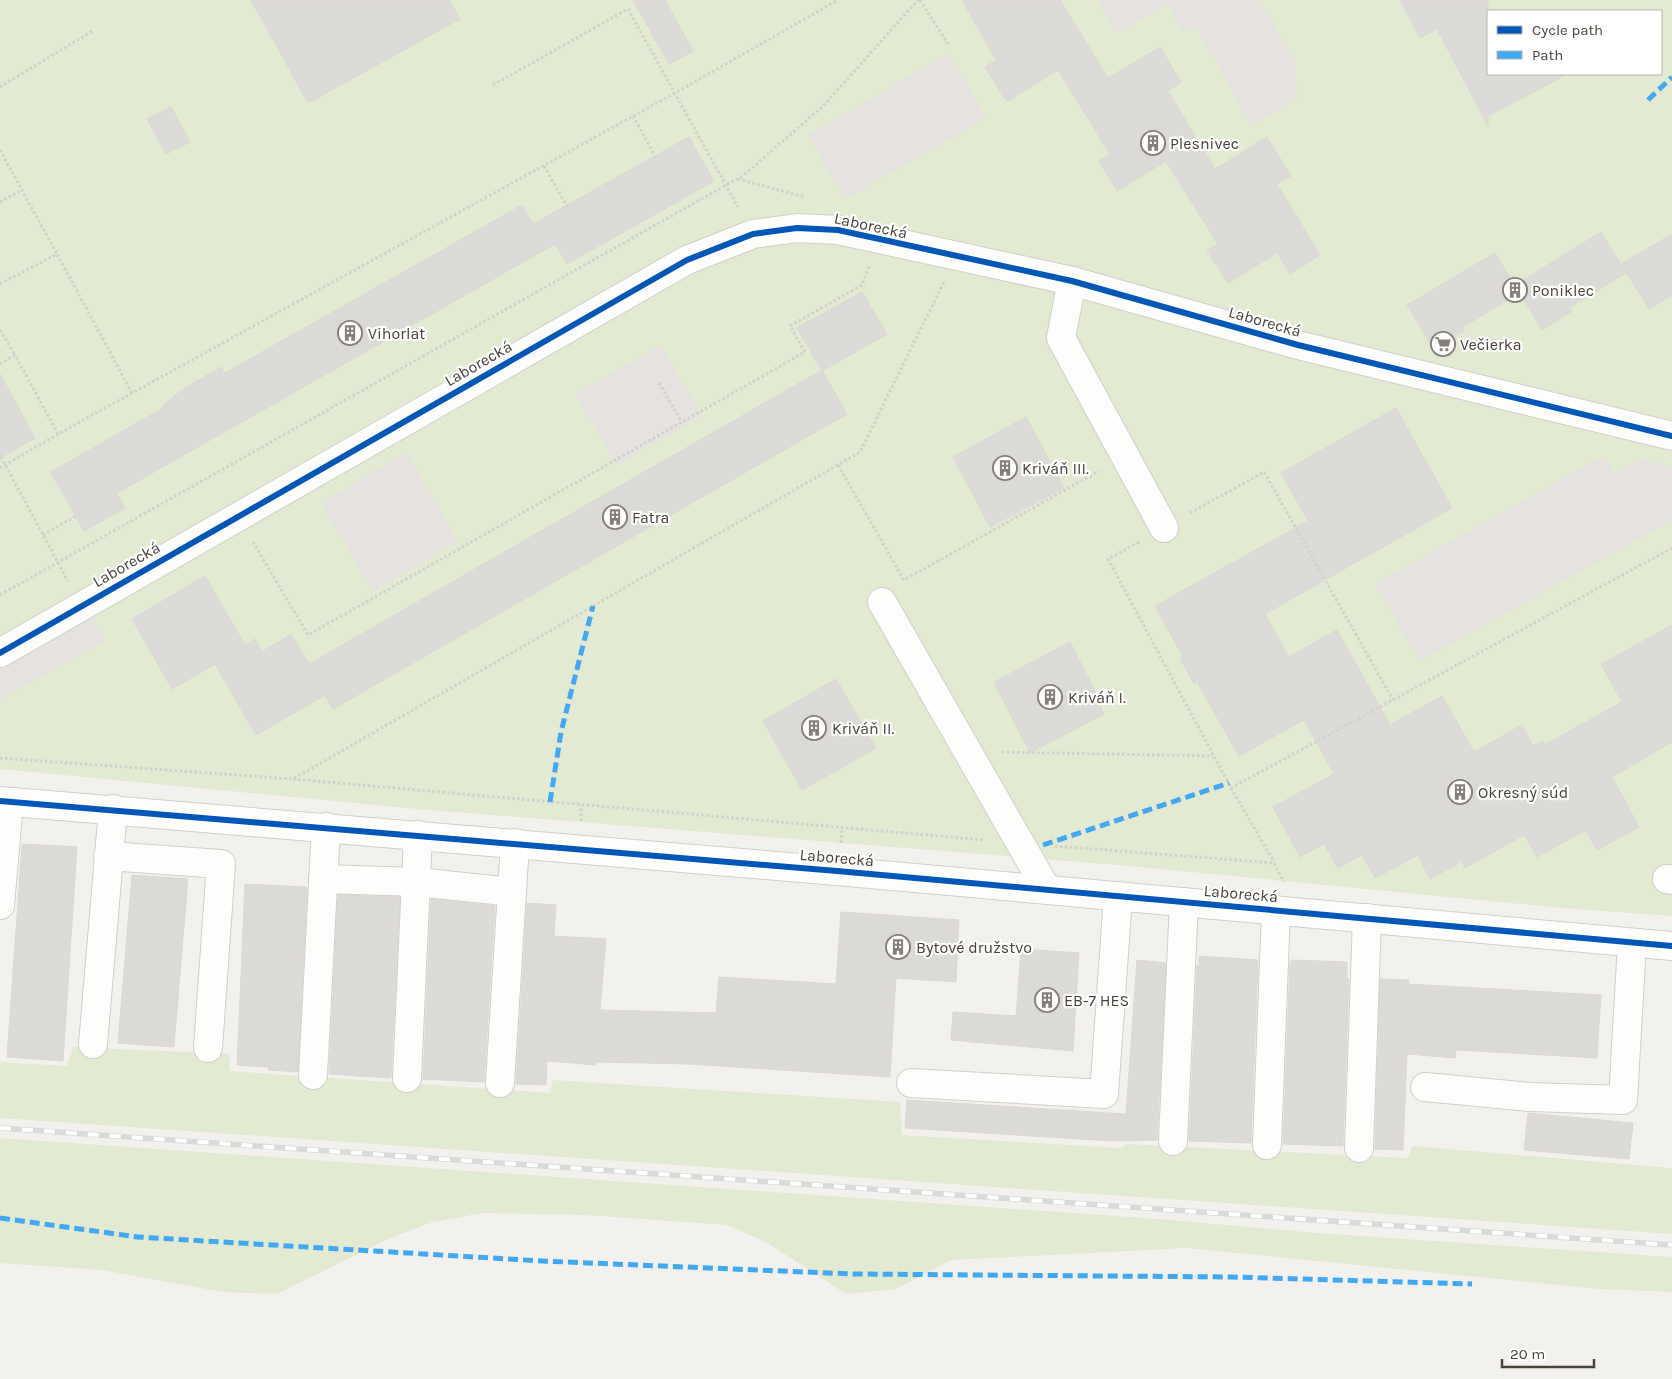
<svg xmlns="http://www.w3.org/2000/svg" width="1672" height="1379" font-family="Karla,sans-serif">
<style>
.green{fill:#e2ead1;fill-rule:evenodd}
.parking{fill:#e5e2df}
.building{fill:#dcdad7;stroke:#dbd8d4}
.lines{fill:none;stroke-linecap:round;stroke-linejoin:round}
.minor-casing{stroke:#d1cfcc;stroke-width:30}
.path{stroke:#d3d1cc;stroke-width:3;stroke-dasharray:2.5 2.5;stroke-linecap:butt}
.minor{stroke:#fdfdfc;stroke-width:28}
.rail-casing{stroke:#dadada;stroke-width:5.5}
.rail{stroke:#fff;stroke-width:4;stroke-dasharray:11;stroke-linecap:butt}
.quiet{stroke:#3fa9f5;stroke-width:5;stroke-dasharray:10 5;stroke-linecap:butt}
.cycleway-casing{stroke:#fff;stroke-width:9}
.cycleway{stroke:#0057b8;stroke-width:6}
.labels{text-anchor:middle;stroke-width:4.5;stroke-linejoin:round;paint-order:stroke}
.poi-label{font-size:16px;fill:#49423a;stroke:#fff;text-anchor:start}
.street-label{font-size:16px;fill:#49423a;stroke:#fff}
</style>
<rect width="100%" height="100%" fill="#f3f1ee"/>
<!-- green -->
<g class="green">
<path d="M0,0H1672V916L1562,908L1129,866L417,809L0,769ZM1488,11H1661V74H1488Z"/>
<polygon points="73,1047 229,1054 230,1071 550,1093 553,1080 900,1102 902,1135 1121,1148 1126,1144 1408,1158 1412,1146 1672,1168 1672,1234 0,1118 0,1062 67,1066"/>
<polygon points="0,1138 1159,1219 1317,1233 1672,1257 1672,1292 1599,1289 1186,1248 951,1260 896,1289 846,1294 768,1243 727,1225 585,1215 482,1213 430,1223 388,1239 277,1294 223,1292 102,1270 0,1263"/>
</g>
<!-- parking -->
<g class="parking">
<polygon points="1098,0 1259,0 1295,60 1297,98 1252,126 1196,27 1184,32 1167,4 1117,33"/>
<polygon points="949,53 986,118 845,199 808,135"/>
<polygon points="661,345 702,416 617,465 575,394"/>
<polygon points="406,452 458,541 373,591 321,503"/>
<polygon points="1603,456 1616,474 1641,459 1672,467 1672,520 1420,661 1375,584"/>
<polygon points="92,617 105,641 0,700 0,669"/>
</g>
<!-- building -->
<g class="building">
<polygon points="251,0 449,0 460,19 308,103"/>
<polygon points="633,0 665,0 693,51 669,64"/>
<polygon points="962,0 1060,0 1108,78 1160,47 1181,82 1168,91 1215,169 1267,137 1291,176 1277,184 1320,255 1290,274 1277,253 1228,283 1207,250 1218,244 1166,161 1117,191 1099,161 1110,154 1058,70 1008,101 1004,98 985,67 996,60"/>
<polygon points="1400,0 1488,0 1488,74 1568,74 1488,116 1488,126 1437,29 1420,38"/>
<polygon points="171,107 190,142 166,154 147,119"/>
<polygon points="689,137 714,181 567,264 555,244 117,493 125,508 84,531 51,472 163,408 163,405 185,388 221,367 225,373 522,205 533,224"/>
<polygon points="1601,232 1626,273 1570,307 1572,311 1542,330 1515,285"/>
<polygon points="1672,234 1672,295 1649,309 1621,264"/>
<polygon points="1495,253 1519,293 1463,327 1464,331 1434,349 1407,305"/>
<polygon points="862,292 887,334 822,371 797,328"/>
<polygon points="822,370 847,414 333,709 325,695 256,735 215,664 172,689 132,619 205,576 245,645 255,639 262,652 291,634 309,664"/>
<polygon points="0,374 35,438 0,458"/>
<polygon points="1396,408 1452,508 1265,614 1289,657 1337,630 1390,725 1442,696 1474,752 1522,725 1533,746 1543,741 1545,745 1622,702 1601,664 1672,625 1672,742 1612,777 1639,827 1597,850 1586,830 1537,857 1524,835 1465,868 1462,861 1430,879 1418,855 1375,878 1362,855 1338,868 1324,844 1300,857 1273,807 1334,774 1304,720 1239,756 1197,682 1194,684 1180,658 1183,657 1155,606 1308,521 1281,473"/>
<polygon points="1026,417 1064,488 990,527 953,457"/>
<polygon points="1070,642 1096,693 1094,694 1104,714 1030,753 994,682"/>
<polygon points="836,679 876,748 802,790 763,721"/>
<polygon points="22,844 77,847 63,1061 7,1057"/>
<polygon points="132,875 188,879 174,1047 118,1043"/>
<polygon points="245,884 306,887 307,889 298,1072 268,1070 269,1067 237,1065"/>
<polygon points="338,895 400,897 391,1077 388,1078 329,1074"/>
<polygon points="431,899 495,906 484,1082 423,1079"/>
<polygon points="527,903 556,905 554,936 606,939 600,1010 716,1013 719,977 836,984 841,912 959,920 956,982 896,978 890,1077 689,1064 596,1062 596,1065 547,1061 546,1085 516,1084"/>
<polygon points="1021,949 1079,953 1073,1051 951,1040 953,1012 1016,1016"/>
<polygon points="1199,956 1258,960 1251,1143 1189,1141 1197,966 1199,966"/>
<polygon points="1137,960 1166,963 1157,1140 1112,1141 905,1128 907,1100 1126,1114"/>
<polygon points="1292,960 1347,962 1347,979 1349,979 1343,1146 1283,1144 1290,962"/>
<polygon points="1380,979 1409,980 1408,984 1601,995 1597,1058 1456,1050 1455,1058 1407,1054 1403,1150 1375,1149"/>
<polygon points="1528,1113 1633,1123 1629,1159 1524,1150"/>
</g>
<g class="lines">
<defs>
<g id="minor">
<polyline points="1072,281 1061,338 1164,528"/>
<polyline points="882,602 1047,890"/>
<polyline points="0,653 687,260 753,234 797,228 838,230 1072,281 1298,345 1672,436"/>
<polyline points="0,801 837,871 1672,946"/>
<polyline points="108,856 221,864 208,1048"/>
<polyline points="323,879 417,882 512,892"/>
<polyline points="1667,879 1672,880"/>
<polyline points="0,905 9,802"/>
<polyline points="93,1044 113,809"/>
<polyline points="313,1075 326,827"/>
<polyline points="407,1078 418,835"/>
<polyline points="500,1083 515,843"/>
<polyline points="911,1083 1104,1094 1118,897"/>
<polyline points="1425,1087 1530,1097 1623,1100 1632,943"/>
<polyline points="1173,1141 1184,902"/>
<polyline points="1267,1145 1276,910"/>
<polyline points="1359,1148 1367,918"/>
</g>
</defs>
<!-- minor casing -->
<use href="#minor" class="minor-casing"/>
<!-- path -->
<g class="path">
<polyline points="920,0 948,44"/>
<polyline points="493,85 628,9 738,207"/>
<polyline points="0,87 94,30"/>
<polyline points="633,116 655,156"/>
<polyline points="0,150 57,254"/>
<polyline points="544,166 568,208"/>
<polyline points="738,179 804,197"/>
<polyline points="0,202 22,190"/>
<polyline points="0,284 57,254 132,393"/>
<polyline points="0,330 15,355"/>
<polyline points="0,364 15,355 58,434 675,93 838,0"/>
<polyline points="659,383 682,422"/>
<polyline points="1,457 68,581"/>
<polyline points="838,465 904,580 1099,471"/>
<polyline points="0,468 58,434"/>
<polyline points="1190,513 1264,472 1393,700"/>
<polyline points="43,535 76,516"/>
<polyline points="253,542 308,635 805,352 790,326 862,285 869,266"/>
<polyline points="1139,542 1108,559 1231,788 1672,548"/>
<polyline points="0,595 744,175 824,105 918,0"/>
<polyline points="1002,752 1213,756"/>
<polyline points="0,758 293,779 860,452 944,282"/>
<polyline points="293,779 984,840"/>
<polyline points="1231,788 1274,862"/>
<polyline points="581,821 581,805"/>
<polyline points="841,843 842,828"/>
<polyline points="1055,846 1274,863 1284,882"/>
</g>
<!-- minor -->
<use href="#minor" class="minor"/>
<defs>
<polyline id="rail" points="0,1128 1672,1245"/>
</defs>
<!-- rail casing -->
<use href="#rail" class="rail-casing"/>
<!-- rail -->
<use href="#rail" class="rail"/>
<!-- quiet -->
<g class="quiet">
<polyline points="1648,100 1672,77"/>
<polyline points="550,802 561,732 593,606"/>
<polyline points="1043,845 1229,783"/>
<polyline points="0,1218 138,1237 542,1261 853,1274 1233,1277 1472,1284"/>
</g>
<defs>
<g id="cycleway">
<polyline points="0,653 687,260 753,234 797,228 838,230 1072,281 1298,345 1672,436"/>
<polyline points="0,801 837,871 1672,946"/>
</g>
</defs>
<!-- cycleway casing -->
<use href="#cycleway" class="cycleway-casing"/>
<!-- cycleway -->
<use href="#cycleway" class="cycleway"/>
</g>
<!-- icons -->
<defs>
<symbol id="building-ring" viewBox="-11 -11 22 22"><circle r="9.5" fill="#fff" stroke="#847f79" stroke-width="1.5"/><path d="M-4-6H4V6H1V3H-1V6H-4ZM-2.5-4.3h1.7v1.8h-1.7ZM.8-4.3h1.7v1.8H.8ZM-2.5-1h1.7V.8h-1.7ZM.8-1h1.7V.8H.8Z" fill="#847f79"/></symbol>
<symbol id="supermarket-ring" viewBox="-11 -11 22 22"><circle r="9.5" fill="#fff" stroke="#847f79" stroke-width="1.5"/><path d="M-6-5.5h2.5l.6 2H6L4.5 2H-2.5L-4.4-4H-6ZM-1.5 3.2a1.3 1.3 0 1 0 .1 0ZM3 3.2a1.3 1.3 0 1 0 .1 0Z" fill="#847f79"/></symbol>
</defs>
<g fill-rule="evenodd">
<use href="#building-ring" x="1139" y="129" width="28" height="28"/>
<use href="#building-ring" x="1501" y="276" width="28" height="28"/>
<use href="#building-ring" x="336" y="319" width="28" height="28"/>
<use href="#supermarket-ring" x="1429" y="330" width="28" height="28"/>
<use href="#building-ring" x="991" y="454" width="28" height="28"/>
<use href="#building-ring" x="601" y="503" width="28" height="28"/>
<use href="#building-ring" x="1036" y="683" width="28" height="28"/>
<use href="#building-ring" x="800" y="714" width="28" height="28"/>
<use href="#building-ring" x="1446" y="778" width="28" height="28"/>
<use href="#building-ring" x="884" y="933" width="28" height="28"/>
<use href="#building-ring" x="1033" y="986" width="28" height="28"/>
</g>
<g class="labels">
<!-- poi labels -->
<g class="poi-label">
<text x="1170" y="149">Plesnivec</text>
<text x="1532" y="296">Poniklec</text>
<text x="368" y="339">Vihorlat</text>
<text x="1460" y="350">Večierka</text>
<text x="1022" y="474">Kriváň III.</text>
<text x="632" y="523">Fatra</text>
<text x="1068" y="703">Kriváň I.</text>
<text x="832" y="734">Kriváň II.</text>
<text x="1478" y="798">Okresný súd</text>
<text x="916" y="953">Bytové družstvo</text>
<text x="1064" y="1006">EB-7 HES</text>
</g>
<!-- street labels -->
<g class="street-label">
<text transform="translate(871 225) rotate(12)" y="6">Laborecká</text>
<text transform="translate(1265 321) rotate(16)" y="6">Laborecká</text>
<text transform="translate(478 363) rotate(-30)" y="6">Laborecká</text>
<text transform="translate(126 564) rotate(-30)" y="6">Laborecká</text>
<text transform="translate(837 857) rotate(5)" y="6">Laborecká</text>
<text transform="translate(1241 893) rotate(5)" y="6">Laborecká</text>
</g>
</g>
<!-- legend -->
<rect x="1487" y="10" width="175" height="65" fill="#ffffff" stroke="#b6b3b0"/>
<rect x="1497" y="26" width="25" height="8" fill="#0057b8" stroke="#b6b3b0"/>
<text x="1532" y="35" font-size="15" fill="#49423a">Cycle path</text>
<rect x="1497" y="51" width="25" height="8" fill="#3fa9f5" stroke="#b6b3b0"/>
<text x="1532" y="60" font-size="15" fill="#49423a">Path</text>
<!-- scale -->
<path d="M1502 1359v8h92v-8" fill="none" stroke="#49423a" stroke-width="2.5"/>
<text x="1510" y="1359" font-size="15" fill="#49423a" stroke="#ffffff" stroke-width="4" paint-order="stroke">20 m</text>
</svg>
